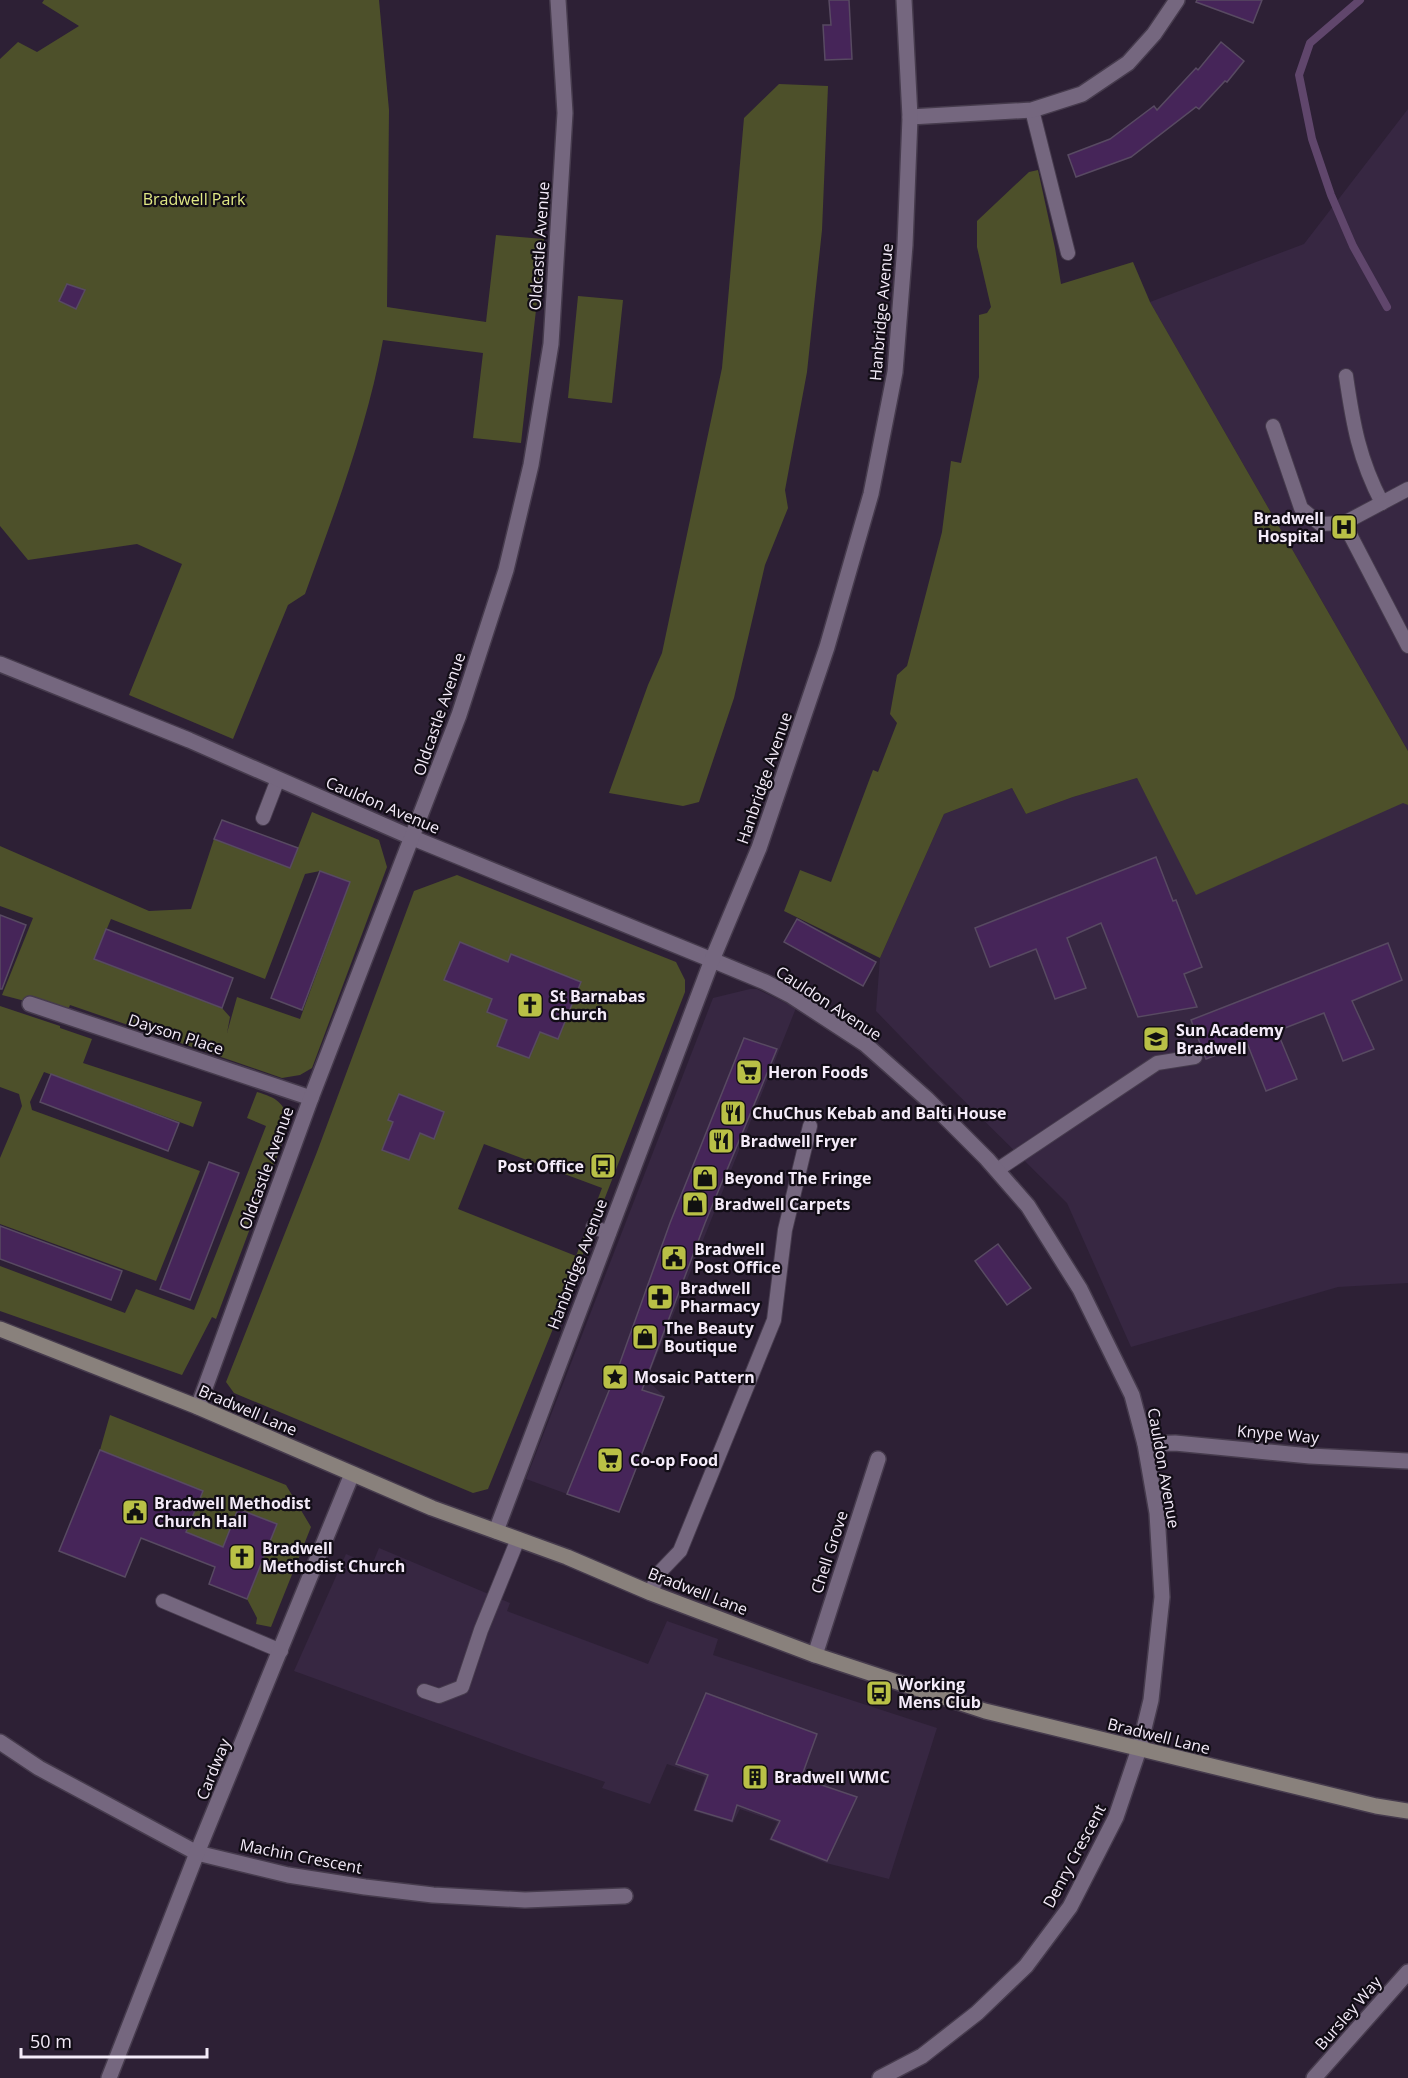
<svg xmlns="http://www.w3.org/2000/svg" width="1408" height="2078" font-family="'Open Sans',sans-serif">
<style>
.built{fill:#372742}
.green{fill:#4d502a;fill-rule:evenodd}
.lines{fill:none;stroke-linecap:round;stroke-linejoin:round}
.stream{stroke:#60466c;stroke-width:8}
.building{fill:#462559;stroke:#584a62;stroke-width:1.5}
.lane-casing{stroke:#463b4d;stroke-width:16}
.street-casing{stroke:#463b4d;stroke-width:18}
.secondary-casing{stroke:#463b4d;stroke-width:18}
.lane{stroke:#75677f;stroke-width:14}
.street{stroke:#75677f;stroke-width:15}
.secondary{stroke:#89817c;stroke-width:15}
.labels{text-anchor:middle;stroke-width:4.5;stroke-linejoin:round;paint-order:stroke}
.park-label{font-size:16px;fill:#e1e985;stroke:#120d16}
.street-label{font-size:16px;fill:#f4ebf9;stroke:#120d16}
.poi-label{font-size:16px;font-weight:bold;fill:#f4ebf9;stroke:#120d16;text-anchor:start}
</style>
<rect width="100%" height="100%" fill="#2d2035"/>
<!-- built -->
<g class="built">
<polygon points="1408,109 1408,751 1150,302 1304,244"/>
<polygon points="1137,778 1197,894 1403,802 1408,805 1408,1283 1338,1287 1131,1347 1067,1203 930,1067 876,1011 880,958 944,814 1012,788 1026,814 1073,797"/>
<polygon points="750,989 757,989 796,1008 647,1380 665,1397 619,1513 526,1479 713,998"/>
<polygon points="379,1548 510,1603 507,1611 648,1664 667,1621 718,1639 713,1655 937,1728 889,1879 826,1863 769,1840 777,1822 740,1809 733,1823 693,1811 705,1777 667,1764 650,1804 602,1788 605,1782 528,1756 294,1671 346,1554 372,1565"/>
</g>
<!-- green -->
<g class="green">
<path d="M44,0H379L389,110L387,307L486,322L496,235L544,239L521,443L473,438L483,353L383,340C367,428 335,511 305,594L288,605L233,739L129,695L182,564L137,544L28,560L0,526V59L18,42L37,52L79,26L42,3Z"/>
<polygon points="779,84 828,86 822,230 807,372 785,490 788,508 765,565 734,698 699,802 683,806 609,793 648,685 662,653 722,368 744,118"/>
<polygon points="1038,170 1055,248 1061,284 1133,262 1150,302 1408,751 1408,805 1403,803 1196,895 1137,778 1073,797 1026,814 1012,788 944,814 880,958 784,911 800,870 831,882 873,770 878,772 897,723 890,714 897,675 907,666 942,532 951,461 961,463 979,377 979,315 987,313 991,307 977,247 977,221 1029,172"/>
<polygon points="578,296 623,300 612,403 568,398"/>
<path d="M312,812L379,840L387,867L312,1068L300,1075L282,1078L70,1005L67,1012L2,995L33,918L0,906V846L149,911L191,909L214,839L290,868ZM320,871L350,882L300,1019L237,997L227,1033L230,1017L222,1008L94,959L111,919L265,979L305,874Z"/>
<path d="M457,875L676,962L685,980V992L580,1262L488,1489L473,1493L234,1393L226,1382L317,1152L414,891ZM484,1144L602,1188L576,1256L458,1209Z"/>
<polygon points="0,1006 60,1026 60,1028 92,1039 83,1063 202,1102 193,1127 44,1072 30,1102 32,1110 200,1171 156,1281 0,1224 0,1158 22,1106 19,1094 0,1087"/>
<path d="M257,1092C277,1098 283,1102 290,1122L216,1319L212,1317L182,1375L0,1311V1266L125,1313L136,1289L194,1310L266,1126L247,1118Z"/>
<polygon points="110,1415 286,1485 311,1527 271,1627 256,1624 257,1618 247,1599 277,1524 239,1509 223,1547 186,1532 203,1491 100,1450"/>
</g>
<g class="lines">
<!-- stream -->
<polyline class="stream" points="1360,0 1310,43 1299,75 1312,139 1331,195 1353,246 1387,307"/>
</g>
<!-- building -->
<g class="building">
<polygon points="829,0 849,0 852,59 825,60 823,25 831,25"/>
<polygon points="1197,0 1262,0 1253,23 1196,2"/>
<polygon points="1221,42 1244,61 1227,82 1225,81 1199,109 1196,107 1131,157 1076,177 1068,155 1110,139 1154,106 1157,110 1196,68 1198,70"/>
<polygon points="67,284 85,290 76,309 59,301"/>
<polygon points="222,820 298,848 290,868 214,839"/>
<polygon points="1156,857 1173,901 1176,900 1202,967 1184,974 1197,1007 1138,1017 1101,923 1067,938 1086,988 1055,999 1036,949 990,967 975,928"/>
<polygon points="320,871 350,882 302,1010 271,998"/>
<polygon points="0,915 26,925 2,989 0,989"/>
<polygon points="797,919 876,962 863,986 784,942"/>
<polygon points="106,929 233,978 222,1008 94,959"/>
<polygon points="460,942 508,962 511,954 581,982 558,1039 540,1032 529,1058 497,1046 507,1020 487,1012 492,999 444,980"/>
<polygon points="1388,943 1402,980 1352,1001 1374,1049 1343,1061 1324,1013 1277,1031 1297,1079 1266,1091 1247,1043 1206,1059 1191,1020"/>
<polygon points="744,1038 777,1049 705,1223 642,1390 664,1397 619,1512 567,1494 617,1371 670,1223"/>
<polygon points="51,1074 179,1123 168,1151 40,1102"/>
<polygon points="399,1094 444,1112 434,1139 420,1133 409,1160 382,1150 393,1122 388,1120"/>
<polygon points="209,1162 239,1173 190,1300 160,1289"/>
<polygon points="0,1226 122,1271 111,1300 0,1259"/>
<polygon points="998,1244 1031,1288 1007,1305 975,1261"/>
<polygon points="100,1450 203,1491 186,1532 223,1547 238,1509 277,1524 247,1599 209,1584 215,1567 141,1538 125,1577 59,1551"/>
<polygon points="706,1693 817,1734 801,1778 857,1797 827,1861 771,1839 780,1821 737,1805 732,1821 695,1810 708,1775 676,1764"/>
</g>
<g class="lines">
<defs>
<g id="lane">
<polyline points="1032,110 1068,253"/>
<path d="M1346,376C1353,424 1359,459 1382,503"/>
<polyline points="1273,426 1301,508 1320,524 1344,523 1408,489"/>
<polyline points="1344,523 1408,646"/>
<polyline points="263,818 278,779"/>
<polyline points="997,1170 1157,1063 1195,1057"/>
<polyline points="593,1227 609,1233"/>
<polyline points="651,1593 658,1574 680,1551 774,1320 785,1230 810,1126"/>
<polyline points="163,1601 281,1651"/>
<polyline points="424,1691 439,1696 462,1687 481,1630 518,1539"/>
</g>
<g id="street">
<polyline points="910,117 1032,110 1082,94 1128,63 1154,34 1177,0"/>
<polyline points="0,664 189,740 413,838 712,960 765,982 790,995 865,1044 927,1099 987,1159 1028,1206 1080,1289 1132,1395 1145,1444 1157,1513 1162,1597 1151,1700 1139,1749 1116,1817 1070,1907 1026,1966 977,2013 922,2056 880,2078"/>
<polyline points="30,1004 311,1098"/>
<polyline points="198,1407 311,1098 459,715 506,570 531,465 551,344 565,113 558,0"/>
<polyline points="1145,1444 1175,1443 1310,1456 1408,1461"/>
<polyline points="496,1531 712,960 759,848 827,647 871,494 895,372 905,245 910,117 904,0"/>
<polyline points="815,1655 878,1459"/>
<polyline points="0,1742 39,1768 197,1853 288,1875 365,1887 433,1895 525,1900 625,1896"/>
<polyline points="109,2078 197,1853 352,1474"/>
<polyline points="1314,2078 1408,1972"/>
</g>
<polyline id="secondary" points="0,1329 198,1407 432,1508 567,1557 651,1593 815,1655 985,1711 1376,1806 1408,1811"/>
</defs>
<!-- lane casing -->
<use href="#lane" class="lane-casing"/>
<!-- street casing -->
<use href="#street" class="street-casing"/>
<!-- secondary casing -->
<use href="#secondary" class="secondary-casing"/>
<!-- lane -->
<use href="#lane" class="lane"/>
<!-- street -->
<use href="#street" class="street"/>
<!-- secondary -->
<use href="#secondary" class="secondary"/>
</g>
<!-- icons -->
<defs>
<symbol id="hospital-square" viewBox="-11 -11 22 22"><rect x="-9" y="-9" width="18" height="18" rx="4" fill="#b9c046" stroke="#120d16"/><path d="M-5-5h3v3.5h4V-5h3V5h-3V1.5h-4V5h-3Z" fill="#111"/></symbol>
<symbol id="church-square" viewBox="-11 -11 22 22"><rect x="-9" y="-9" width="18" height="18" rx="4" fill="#b9c046" stroke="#120d16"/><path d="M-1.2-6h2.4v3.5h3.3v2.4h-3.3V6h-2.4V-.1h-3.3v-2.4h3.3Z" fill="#111"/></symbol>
<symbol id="school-square" viewBox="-11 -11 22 22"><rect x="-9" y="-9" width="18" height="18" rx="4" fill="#b9c046" stroke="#120d16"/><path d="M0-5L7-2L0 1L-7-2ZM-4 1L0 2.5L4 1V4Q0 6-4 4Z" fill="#111"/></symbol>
<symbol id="supermarket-square" viewBox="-11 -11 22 22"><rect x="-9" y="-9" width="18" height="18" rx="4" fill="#b9c046" stroke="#120d16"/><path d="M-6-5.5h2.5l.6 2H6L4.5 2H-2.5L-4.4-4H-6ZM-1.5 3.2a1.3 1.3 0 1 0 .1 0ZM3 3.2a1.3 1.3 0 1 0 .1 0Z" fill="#111"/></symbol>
<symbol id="restaurant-square" viewBox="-11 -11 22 22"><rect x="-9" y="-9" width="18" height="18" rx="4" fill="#b9c046" stroke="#120d16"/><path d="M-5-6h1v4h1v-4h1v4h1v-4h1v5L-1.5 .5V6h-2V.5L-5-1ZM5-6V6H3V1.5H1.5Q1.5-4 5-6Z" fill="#111"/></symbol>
<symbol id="bus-square" viewBox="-11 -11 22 22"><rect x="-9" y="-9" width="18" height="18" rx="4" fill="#b9c046" stroke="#120d16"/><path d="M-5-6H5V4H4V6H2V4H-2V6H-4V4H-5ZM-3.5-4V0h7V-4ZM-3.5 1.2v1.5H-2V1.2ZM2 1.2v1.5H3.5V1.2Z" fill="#111"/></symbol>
<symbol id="shop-square" viewBox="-11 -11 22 22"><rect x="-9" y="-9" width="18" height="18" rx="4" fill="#b9c046" stroke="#120d16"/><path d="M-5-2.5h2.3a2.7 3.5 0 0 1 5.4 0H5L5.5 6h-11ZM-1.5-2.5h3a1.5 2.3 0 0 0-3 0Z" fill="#111"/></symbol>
<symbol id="civic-square" viewBox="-11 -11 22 22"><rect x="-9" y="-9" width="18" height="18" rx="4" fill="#b9c046" stroke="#120d16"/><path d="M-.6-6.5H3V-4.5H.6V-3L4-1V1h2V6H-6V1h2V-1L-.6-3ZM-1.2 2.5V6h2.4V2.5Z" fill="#111"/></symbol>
<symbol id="pharmacy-square" viewBox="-11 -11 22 22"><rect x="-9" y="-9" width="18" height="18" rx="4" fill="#b9c046" stroke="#120d16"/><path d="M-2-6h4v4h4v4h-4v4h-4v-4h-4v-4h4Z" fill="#111"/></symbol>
<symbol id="sight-square" viewBox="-11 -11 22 22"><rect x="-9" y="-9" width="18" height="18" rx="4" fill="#b9c046" stroke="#120d16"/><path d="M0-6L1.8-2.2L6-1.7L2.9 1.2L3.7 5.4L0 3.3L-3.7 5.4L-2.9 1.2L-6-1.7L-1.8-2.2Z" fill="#111"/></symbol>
<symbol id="building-square" viewBox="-11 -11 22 22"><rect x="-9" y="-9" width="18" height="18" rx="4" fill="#b9c046" stroke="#120d16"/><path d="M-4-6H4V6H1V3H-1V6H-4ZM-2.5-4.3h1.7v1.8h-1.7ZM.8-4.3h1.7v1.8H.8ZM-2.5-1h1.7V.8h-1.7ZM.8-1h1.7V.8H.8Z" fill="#111"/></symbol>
</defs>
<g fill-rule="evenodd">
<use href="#hospital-square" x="1329" y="512" width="30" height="30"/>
<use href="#church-square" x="515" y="990" width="30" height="30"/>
<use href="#school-square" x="1141" y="1024" width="30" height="30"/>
<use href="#supermarket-square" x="734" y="1057" width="30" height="30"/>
<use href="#restaurant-square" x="718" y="1098" width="30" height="30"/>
<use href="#restaurant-square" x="706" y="1126" width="30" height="30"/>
<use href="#bus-square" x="588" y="1151" width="30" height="30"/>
<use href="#shop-square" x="690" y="1163" width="30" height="30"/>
<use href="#shop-square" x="680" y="1189" width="30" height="30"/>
<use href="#civic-square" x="659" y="1243" width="30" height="30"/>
<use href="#pharmacy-square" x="645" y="1282" width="30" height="30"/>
<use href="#shop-square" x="630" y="1322" width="30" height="30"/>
<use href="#sight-square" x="600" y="1362" width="30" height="30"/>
<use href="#supermarket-square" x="595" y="1445" width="30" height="30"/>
<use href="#civic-square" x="120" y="1497" width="30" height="30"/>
<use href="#church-square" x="227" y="1542" width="30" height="30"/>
<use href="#bus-square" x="864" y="1678" width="30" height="30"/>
<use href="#building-square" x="740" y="1762" width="30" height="30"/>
</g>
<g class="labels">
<!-- park labels -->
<g class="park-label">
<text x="194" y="205">Bradwell Park</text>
</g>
<!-- street labels -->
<g class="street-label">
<text transform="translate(539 246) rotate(-86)" y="6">Oldcastle Avenue</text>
<text transform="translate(881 312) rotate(-85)" y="6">Hanbridge Avenue</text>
<text transform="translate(439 714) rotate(-71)" y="6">Oldcastle Avenue</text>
<text transform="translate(764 778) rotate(-71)" y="6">Hanbridge Avenue</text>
<text transform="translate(383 805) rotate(23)" y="6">Cauldon Avenue</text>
<text transform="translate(829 1003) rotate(33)" y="6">Cauldon Avenue</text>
<text transform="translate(176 1034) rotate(18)" y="6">Dayson Place</text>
<text transform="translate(266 1168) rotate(-70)" y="6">Oldcastle Avenue</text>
<text transform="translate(577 1264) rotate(-69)" y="6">Hanbridge Avenue</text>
<text transform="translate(248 1410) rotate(23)" y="6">Bradwell Lane</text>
<text transform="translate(1278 1434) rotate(5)" y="6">Knype Way</text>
<text transform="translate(1164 1468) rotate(80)" y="6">Cauldon Avenue</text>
<text transform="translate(829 1552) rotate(-72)" y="6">Chell Grove</text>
<text transform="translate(698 1591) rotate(21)" y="6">Bradwell Lane</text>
<text transform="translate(1159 1736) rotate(14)" y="6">Bradwell Lane</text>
<text transform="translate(213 1769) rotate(-68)" y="6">Cardway</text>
<text transform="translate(301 1856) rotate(11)" y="6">Machin Crescent</text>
<text transform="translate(1074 1856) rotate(-62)" y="6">Denry Crescent</text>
<text transform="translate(1348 2013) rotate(-49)" y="6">Bursley Way</text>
</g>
<!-- poi labels -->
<g class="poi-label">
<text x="1324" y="524" text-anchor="end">Bradwell<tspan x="1324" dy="18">Hospital</tspan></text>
<text x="550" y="1002">St Barnabas<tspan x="550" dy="18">Church</tspan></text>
<text x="1176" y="1036">Sun Academy<tspan x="1176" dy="18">Bradwell</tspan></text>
<text x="768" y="1078">Heron Foods</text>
<text x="752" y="1119">ChuChus Kebab and Balti House</text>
<text x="740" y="1147">Bradwell Fryer</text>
<text x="584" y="1172" text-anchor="end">Post Office</text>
<text x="724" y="1184">Beyond The Fringe</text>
<text x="714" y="1210">Bradwell Carpets</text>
<text x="694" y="1255">Bradwell<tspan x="694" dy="18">Post Office</tspan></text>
<text x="680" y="1294">Bradwell<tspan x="680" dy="18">Pharmacy</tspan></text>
<text x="664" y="1334">The Beauty<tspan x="664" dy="18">Boutique</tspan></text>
<text x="634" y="1383">Mosaic Pattern</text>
<text x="630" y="1466">Co-op Food</text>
<text x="154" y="1509">Bradwell Methodist<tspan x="154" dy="18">Church Hall</tspan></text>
<text x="262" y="1554">Bradwell<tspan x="262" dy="18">Methodist Church</tspan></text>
<text x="898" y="1690">Working<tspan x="898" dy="18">Mens Club</tspan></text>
<text x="774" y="1783">Bradwell WMC</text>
</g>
</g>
<!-- scale -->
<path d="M21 2048v9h186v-9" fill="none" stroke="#f4ebf9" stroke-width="3"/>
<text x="30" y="2048" font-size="18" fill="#f4ebf9" stroke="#120d16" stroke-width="4.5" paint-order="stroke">50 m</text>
</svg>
